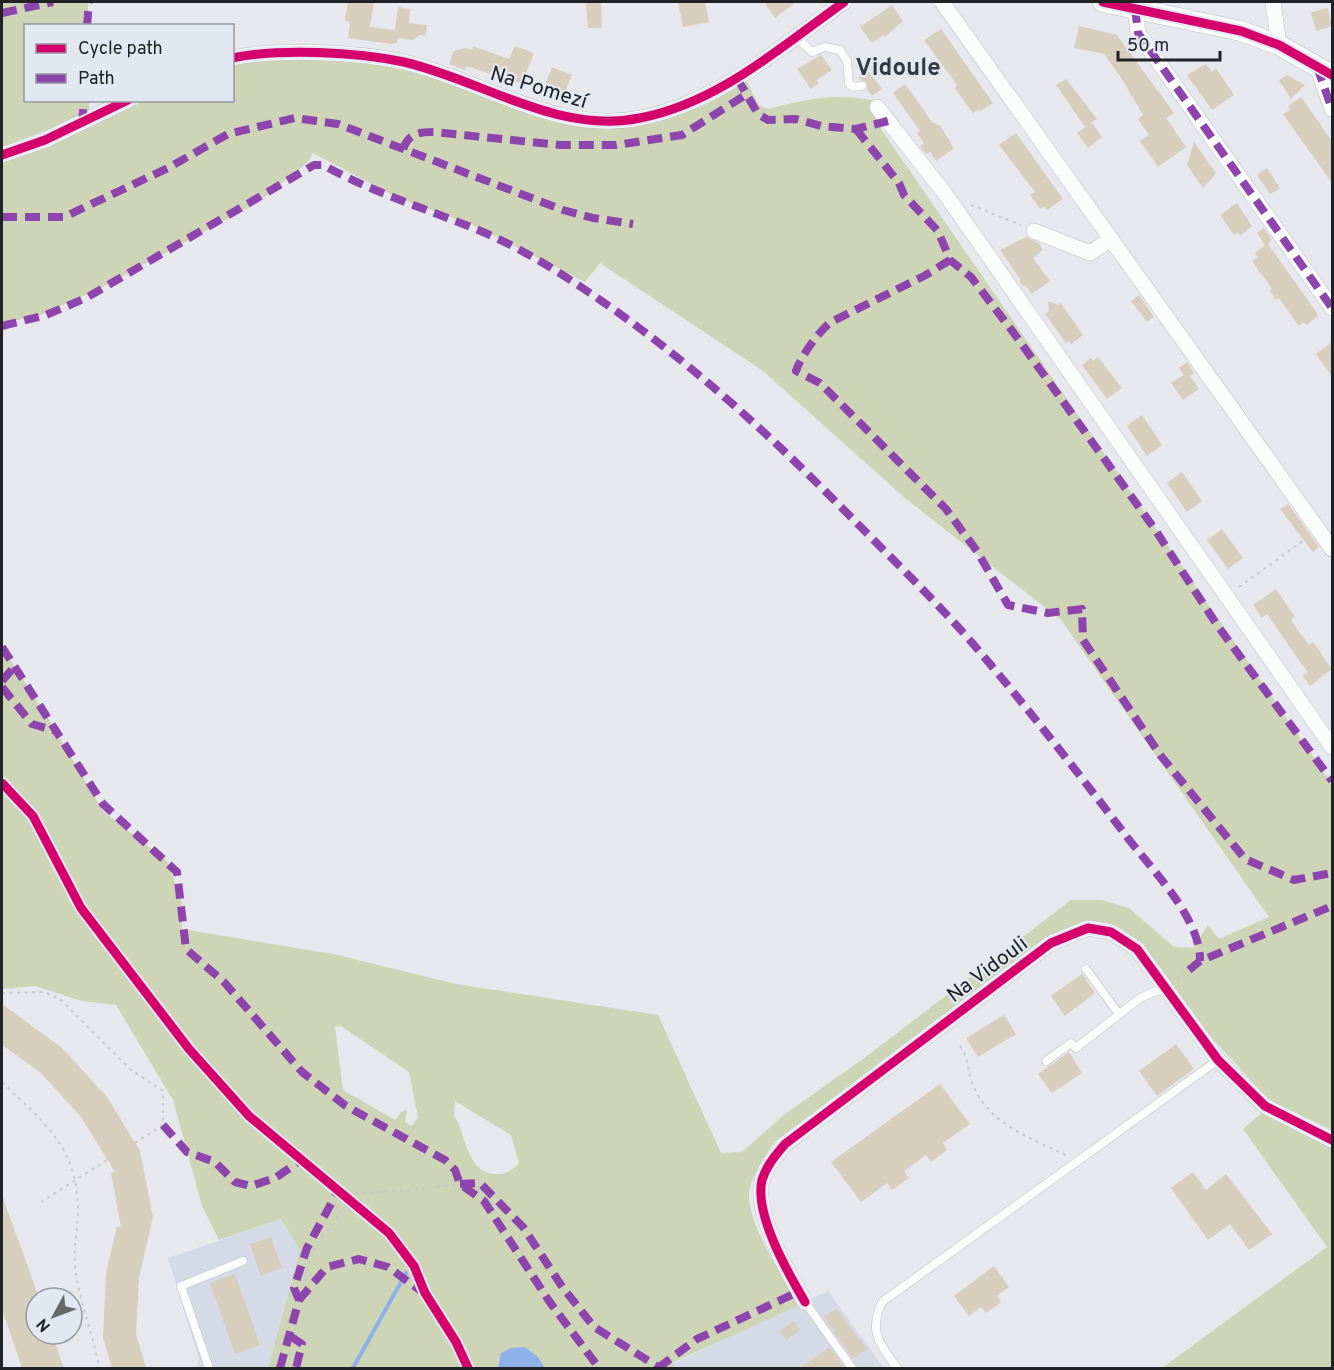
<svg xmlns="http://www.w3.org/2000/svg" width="1334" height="1370" font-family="Overpass,sans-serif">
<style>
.built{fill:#d5dae6}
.green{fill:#ced5b6;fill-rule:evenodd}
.water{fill:#8eb1ea}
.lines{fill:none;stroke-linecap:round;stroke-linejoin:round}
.stream{stroke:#8eb1ea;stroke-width:4}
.building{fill:#d8cebe}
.service-casing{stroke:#bdbfc3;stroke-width:9}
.minor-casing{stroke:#bdbfc3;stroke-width:16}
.tertiary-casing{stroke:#bdbfc3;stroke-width:21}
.path{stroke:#c8c8ca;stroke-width:2;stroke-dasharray:3 4.5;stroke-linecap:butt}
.service{stroke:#fbfcfc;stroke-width:8}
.minor{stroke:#fbfcfc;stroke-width:15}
.tertiary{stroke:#fbfcfc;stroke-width:20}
.quiet{stroke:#8e44ad;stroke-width:8;stroke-dasharray:15 8;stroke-linecap:butt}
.cycleway-casing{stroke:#e3e7f1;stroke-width:13}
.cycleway{stroke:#d6006c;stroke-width:9}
.labels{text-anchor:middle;stroke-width:4.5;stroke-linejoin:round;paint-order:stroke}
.street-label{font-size:21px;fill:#202225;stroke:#e3e7f1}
.quarter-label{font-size:24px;font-weight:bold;fill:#343840;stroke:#e3e7f1}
</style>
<rect width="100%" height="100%" fill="#e6e8ee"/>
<!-- built -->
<g class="built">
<polygon points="281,1219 300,1250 268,1368 197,1368 199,1359 168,1258"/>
<polygon points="828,1291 884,1368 676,1368 672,1364"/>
</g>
<!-- green -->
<g class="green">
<polygon points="2,2 88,2 88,25 26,26 26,100 89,101 89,114 2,147"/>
<path d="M309,58L381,65L412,71L493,98L638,124L703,106L747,82L759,105L768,109C807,99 831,93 872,100L881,129L1332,784V1130L1268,1099L1165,987C1155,954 1130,922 1091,921C1079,920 1060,932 1048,936L774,1142C765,1157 755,1171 750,1187C742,1218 784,1278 800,1305L672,1363L676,1368H545L538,1357L502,1352L498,1368H268L300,1250L281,1219L219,1240L202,1206L173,1100L116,1005L82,1001L35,986L2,989V647L48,718L103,811L167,861L182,903V929L333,954L456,984L658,1015L721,1153L742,1152L785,1114L867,1056L1071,900H1102L1129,908L1174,947L1193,948L1208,925L1219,939L1269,917L1061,620L906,499L763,371L600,263L585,282L473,225L398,198L313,153L308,162L257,203L97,290L38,316L2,323V159L145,101L232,100L233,63L257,59ZM341,1026L409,1072L418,1118L411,1126L405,1122L407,1110L402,1111L395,1120L343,1090L335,1027ZM455,1101L511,1135L519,1163C511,1171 506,1175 494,1174C465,1171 467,1133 454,1116Z"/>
<polygon points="1264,1111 1332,1146 1332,1368 1162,1368 1327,1247 1243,1129"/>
</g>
<!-- water -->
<polygon class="water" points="525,1347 538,1357 545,1368 498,1368 501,1353 511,1348"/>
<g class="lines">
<!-- stream -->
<polyline class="stream" points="353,1368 406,1273"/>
</g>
<!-- building -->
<g class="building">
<polygon points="348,2 374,2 370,27 395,30 398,7 410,9 409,23 427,25 426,36 420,35 413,40 398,38 397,43 391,44 348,38 350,22 345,21"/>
<polygon points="586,2 601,2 602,28 588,28"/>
<polygon points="705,2 709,22 683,27 678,3"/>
<polygon points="764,2 796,2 775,18"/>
<polygon points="892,5 903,21 885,37 883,35 872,43 860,27"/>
<polygon points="1328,8 1332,26 1316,31 1311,12"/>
<polygon points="1079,26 1117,35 1174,113 1166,118 1186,147 1158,167 1140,141 1149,135 1138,119 1143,115 1122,79 1104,54 1074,48"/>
<polygon points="941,29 993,103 980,111 979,109 973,113 955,88 957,85 924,40"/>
<polygon points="473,46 509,59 515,46 534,53 522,84 490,72 490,74 466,66 465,70 449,64 454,51 465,48 472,50"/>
<polygon points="821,55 832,70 817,80 819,83 811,89 797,69"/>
<polygon points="1206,64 1212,72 1216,68 1234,95 1212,110 1187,75"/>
<polygon points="552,67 572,75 562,100 542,92"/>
<polygon points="868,71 882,89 872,96 867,90 867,83 858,78"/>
<polygon points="1287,75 1305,85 1291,99 1279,80"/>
<polygon points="1066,79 1097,119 1085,127 1056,85"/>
<polygon points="905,84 932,122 940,126 950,141 953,149 936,161 930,152 926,154 920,146 924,143 917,133 920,131 893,93"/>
<polygon points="1301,97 1332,141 1332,183 1283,114 1290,110 1288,106"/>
<polygon points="1092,123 1102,137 1088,148 1077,133"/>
<polygon points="1016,133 1063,199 1047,210 1044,207 1040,209 1030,195 1035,192 999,145"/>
<polygon points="1194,142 1216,173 1203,188 1187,165"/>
<polygon points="1267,168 1280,188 1270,194 1257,175"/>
<polygon points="1237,203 1252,226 1240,236 1238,232 1234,235 1220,215"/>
<polygon points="1264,228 1272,240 1268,244 1317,313 1317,317 1306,325 1304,322 1299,326 1279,298 1276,300 1270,291 1272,289 1252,261 1258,257 1255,253 1265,245 1257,233"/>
<polygon points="1026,237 1039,243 1043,250 1033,258 1050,281 1032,294 1026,286 1021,285 1020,279 1000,250"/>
<polygon points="1139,295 1154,317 1147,322 1131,301"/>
<polygon points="1048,301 1058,305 1061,303 1083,335 1071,344 1069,341 1066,343 1045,314 1049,311"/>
<polygon points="1332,342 1332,377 1316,354"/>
<polygon points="1098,357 1122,388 1107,399 1082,365 1091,358 1093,361"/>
<polygon points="1187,362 1194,373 1190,376 1199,389 1183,400 1171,383 1184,375 1179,368"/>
<polygon points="1142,415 1162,445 1147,456 1127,426"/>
<polygon points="1182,472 1202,501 1187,512 1167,483"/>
<polygon points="1288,504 1319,547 1313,552 1280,509"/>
<polygon points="1222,529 1243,558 1228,569 1207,540"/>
<polygon points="1276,589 1295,617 1291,620 1300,633 1309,645 1313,642 1332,669 1310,686 1303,676 1308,672 1300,662 1267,614 1262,618 1253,605"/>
<polygon points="1082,974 1095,993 1065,1016 1051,996"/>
<polygon points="2,1004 62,1048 107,1097 140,1151 153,1217 139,1278 136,1334 146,1368 112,1368 103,1338 106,1273 117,1226 121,1227 111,1173 115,1172 81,1117 40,1072 2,1045"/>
<polygon points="1004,1015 1016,1034 978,1057 966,1038"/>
<polygon points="1176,1044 1194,1069 1157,1096 1139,1071"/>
<polygon points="1069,1052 1082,1073 1052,1093 1038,1074"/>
<polygon points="940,1084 970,1124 943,1143 947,1150 931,1162 926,1155 904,1171 909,1178 892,1190 887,1183 861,1202 831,1162"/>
<polygon points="1193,1172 1206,1190 1226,1174 1272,1234 1249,1250 1230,1224 1208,1240 1171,1188"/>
<polygon points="2,1195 39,1298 36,1298 36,1334 52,1334 64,1368 22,1368 2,1309"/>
<polygon points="271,1237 282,1268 261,1276 250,1244"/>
<polygon points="994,1266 1009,1287 997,1296 1001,1302 986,1313 981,1307 969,1316 954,1296"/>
<polygon points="235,1274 260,1345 235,1354 210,1283"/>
<polygon points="836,1308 867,1349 853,1359 824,1317"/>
<polygon points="794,1321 800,1330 786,1340 779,1331"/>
<polygon points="830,1347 844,1367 841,1368 800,1368"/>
</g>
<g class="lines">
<defs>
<g id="service">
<polyline points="796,37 812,52 824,47 840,50 847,61 849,84 854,87 862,86"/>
<polyline points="1086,969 1119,1014"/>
<polyline points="1046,1061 1071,1043 1076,1048 1140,998 1165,987"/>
<polyline points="805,1302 852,1368"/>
<polyline points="209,1368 181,1286 243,1261"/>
<path d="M897,1368C880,1344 868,1332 882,1302L1218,1060"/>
</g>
<g id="minor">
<polyline points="942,2 1332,549"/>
<polyline points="1273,2 1279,45"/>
<polyline points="1135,8 1138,33 1332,308"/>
<path d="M232,58C280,48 357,52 404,62C482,80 558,135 640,118C718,103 781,47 844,2"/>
<polyline points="1317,66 1332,109"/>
<polyline points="877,107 946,195 1332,747"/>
<polyline points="2,155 45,140 128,100"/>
<polyline points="1034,231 1090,253 1111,239"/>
<path d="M805,1302C788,1273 754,1214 762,1180C766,1166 776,1155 785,1144L1051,943L1088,928L1111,932L1137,949L1218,1060L1265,1106L1332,1140"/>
</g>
<polyline id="tertiary" points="1103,2 1241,31 1279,45 1332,75"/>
</defs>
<!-- service casing -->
<use href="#service" class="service-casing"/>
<!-- minor casing -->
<use href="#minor" class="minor-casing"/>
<!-- tertiary casing -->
<use href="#tertiary" class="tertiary-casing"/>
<!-- path -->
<g class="path">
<polyline points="971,205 1021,225"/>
<polyline points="1239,587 1307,538"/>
<polyline points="1177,979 1189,970"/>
<polyline points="2,993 45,992 61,1000 130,1069 163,1091 163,1125 135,1143"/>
<path d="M960,1046C969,1060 967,1066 971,1080C985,1123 1032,1139 1068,1156"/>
<path d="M2,1082C44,1123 78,1147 78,1211C78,1229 73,1248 75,1266C79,1302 93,1333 99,1368"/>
<polyline points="355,1193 405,1191 460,1184"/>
<polyline points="41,1202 107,1160"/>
<polyline points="299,1300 313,1250 350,1199"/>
</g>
<!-- service -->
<use href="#service" class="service"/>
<!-- minor -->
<use href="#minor" class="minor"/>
<!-- tertiary -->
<use href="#tertiary" class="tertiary"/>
<!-- quiet -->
<g class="quiet">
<polyline points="1135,8 1138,33 1332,308"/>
<polyline points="2,13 53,2"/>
<polyline points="87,26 89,2"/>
<polyline points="1317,67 1332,109"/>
<polyline points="737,78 758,114 768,120 796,119 821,126 856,129 888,121"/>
<polyline points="82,124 84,100"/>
<polyline points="856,129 899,183 904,195 938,231 950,260 971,277 1013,332 1154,528 1217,625 1332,781"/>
<path d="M403,149C409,133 419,132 434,132L560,145H616L682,135L747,94"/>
<polyline points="2,217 64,217 168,168 228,134 295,118 338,124 563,210 593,218 633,224"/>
<path d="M950,260L924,276L831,322C819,331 801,356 796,371L820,383L946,509L977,551L1008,605L1048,613L1082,609L1083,640L1161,756L1245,859L1294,880L1332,873"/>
<path d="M2,326L46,315L86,298L314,165H323C368,190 415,205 463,224C504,239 545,263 581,287C679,352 762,427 845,511C886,553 929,594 968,638C1022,701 1073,766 1124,833C1149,867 1201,917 1200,961"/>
<polyline points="2,647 103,804 177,872 186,949 224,982 302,1072 346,1106 445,1160 455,1170 460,1184 484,1201 549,1301 599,1368"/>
<polyline points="2,681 14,667"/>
<polyline points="2,687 32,724 56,731"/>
<polyline points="1189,970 1200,961 1332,906"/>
<polyline points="163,1125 187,1152 215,1162 235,1182 251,1186 275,1178 300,1161"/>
<polyline points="460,1184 480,1183 523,1227 563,1288 594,1327 660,1368"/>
<polyline points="299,1300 327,1267 359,1259 388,1267 421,1291"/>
<polyline points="290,1336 302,1344 296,1368"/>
<polyline points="280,1368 299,1300 294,1288 307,1248 338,1191"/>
<polyline points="658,1368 697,1339 798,1292"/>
</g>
<defs>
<g id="cycleway">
<polyline points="1103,2 1241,31 1279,45 1332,75"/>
<path d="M232,58C280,48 357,52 404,62C482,80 558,135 640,118C718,103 781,47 844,2"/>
<polyline points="2,155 45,140 128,100"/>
<polyline points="2,783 33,816 81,908 189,1049 249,1116 389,1233 414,1266 425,1293 456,1342 468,1368"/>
<path d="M805,1302C788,1273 754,1214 762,1180C766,1166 776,1155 785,1144L1051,943L1088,928L1111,932L1137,949L1218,1060L1265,1106L1332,1140"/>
</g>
</defs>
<!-- cycleway casing -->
<use href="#cycleway" class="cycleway-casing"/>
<!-- cycleway -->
<use href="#cycleway" class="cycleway"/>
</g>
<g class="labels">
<!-- street labels -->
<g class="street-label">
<text transform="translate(539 87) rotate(17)" y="7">Na Pomezí</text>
<text transform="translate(987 969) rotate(-37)" y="7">Na Vidouli</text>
</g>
<!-- quarter labels -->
<g class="quarter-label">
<text x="898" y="75">Vidoule</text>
</g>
</g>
<!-- border -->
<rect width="1334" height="1370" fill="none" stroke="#202225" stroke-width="6"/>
<!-- legend -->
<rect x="24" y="24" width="210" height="78" fill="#e3e7f1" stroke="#95989f" stroke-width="1.5"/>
<rect x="36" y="44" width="30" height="9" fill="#d6006c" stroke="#95989f" stroke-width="1.5"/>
<text x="78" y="54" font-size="18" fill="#202225">Cycle path</text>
<rect x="36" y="74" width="30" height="9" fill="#8e44ad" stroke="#95989f" stroke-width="1.5"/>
<text x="78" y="84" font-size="18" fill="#202225">Path</text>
<!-- north arrow -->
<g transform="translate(54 1316) rotate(229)"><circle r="28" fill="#e3e7f1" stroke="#95989f" stroke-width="1.5"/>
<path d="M0-4.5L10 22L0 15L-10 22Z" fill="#65676b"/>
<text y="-9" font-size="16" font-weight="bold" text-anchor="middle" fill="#202225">N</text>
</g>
<!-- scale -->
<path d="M1118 51v9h102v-9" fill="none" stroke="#202225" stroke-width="3"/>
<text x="1127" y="51" font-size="18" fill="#202225" stroke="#e3e7f1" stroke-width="4.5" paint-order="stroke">50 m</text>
</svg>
